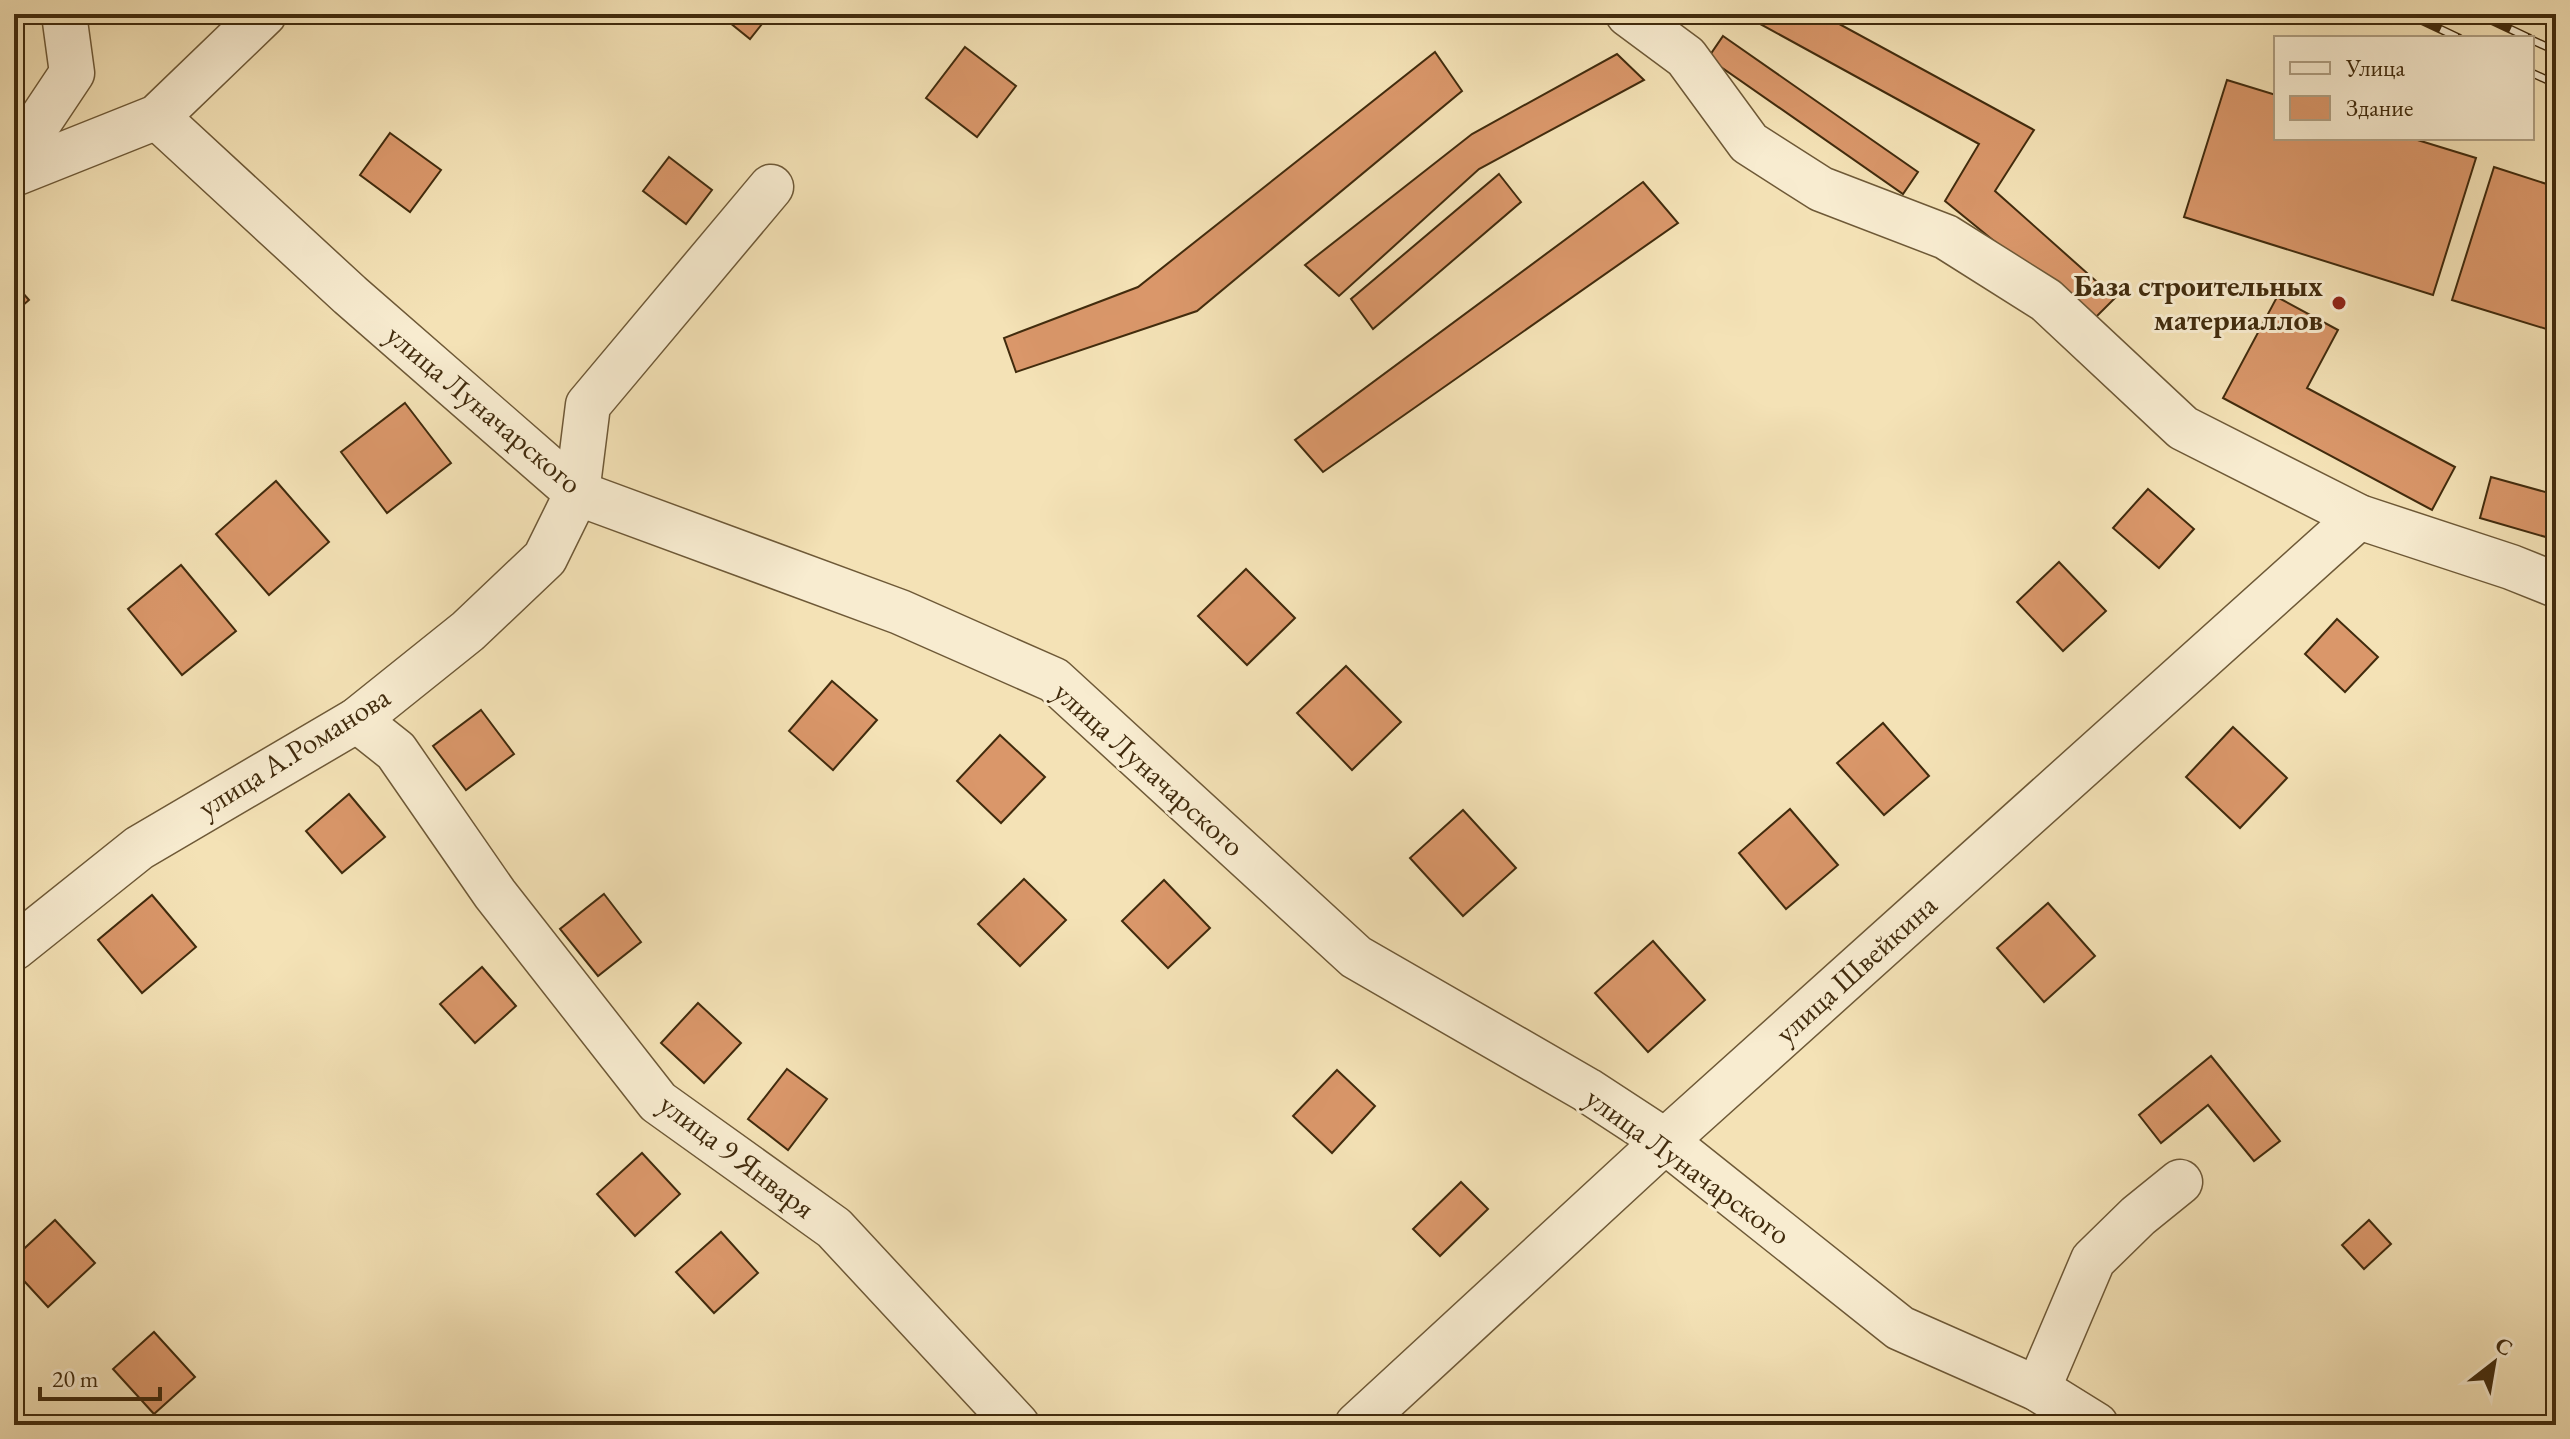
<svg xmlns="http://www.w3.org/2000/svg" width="2570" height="1439" font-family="'EB Garamond',serif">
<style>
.building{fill:#da976a;stroke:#412b0d;stroke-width:2}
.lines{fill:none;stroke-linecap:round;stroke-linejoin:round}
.minor-casing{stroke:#6e5937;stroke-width:47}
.minor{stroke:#f8ecd0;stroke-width:44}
.rail-casing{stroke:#412b0d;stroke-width:9}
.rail{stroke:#f8ecd0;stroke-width:6;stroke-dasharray:18;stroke-linecap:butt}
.poi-dot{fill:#8f2418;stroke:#f8ecd0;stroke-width:3}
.labels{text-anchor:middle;stroke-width:6;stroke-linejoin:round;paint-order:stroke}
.poi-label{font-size:30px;font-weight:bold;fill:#412b0d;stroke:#f8ecd0;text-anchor:end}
.street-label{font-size:30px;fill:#412b0d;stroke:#f8ecd0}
</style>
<rect width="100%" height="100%" fill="#f4e2b6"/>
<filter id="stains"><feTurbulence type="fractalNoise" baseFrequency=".0025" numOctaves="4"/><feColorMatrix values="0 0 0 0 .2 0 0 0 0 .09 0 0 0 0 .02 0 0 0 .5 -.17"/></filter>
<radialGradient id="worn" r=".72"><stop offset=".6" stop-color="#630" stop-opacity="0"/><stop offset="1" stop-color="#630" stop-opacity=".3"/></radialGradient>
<!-- building -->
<g class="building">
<polygon points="719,14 770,14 750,39"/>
<polygon points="1742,14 1821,14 2034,130 1995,191 2115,298 2092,321 1945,201 1979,144"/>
<polygon points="1723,36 1918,172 1903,194 1708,58"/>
<polygon points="965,47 1016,86 977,137 926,98"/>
<polygon points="1435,52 1462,91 1197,311 1016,372 1004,338 1138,287"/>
<polygon points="1617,54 1644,80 1479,169 1339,296 1305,265 1472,134"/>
<polygon points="2227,80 2276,95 2276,138 2411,138 2476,158 2433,295 2184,217"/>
<polygon points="390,133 441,170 410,212 360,175"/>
<polygon points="669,157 712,190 686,224 643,191"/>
<polygon points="2494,167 2556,187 2556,332 2452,300"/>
<polygon points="1499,174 1521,202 1373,329 1351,299"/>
<polygon points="1643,182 1678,223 1323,472 1295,440"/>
<polygon points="14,283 29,300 14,313"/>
<polygon points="2277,297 2338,330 2307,388 2455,467 2432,510 2223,398"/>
<polygon points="405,403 451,463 387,513 341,452"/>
<polygon points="2491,477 2556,495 2556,540 2480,518"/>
<polygon points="276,481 329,542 269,595 216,534"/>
<polygon points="2148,489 2194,529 2159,568 2113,528"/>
<polygon points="2059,562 2106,611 2063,651 2017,602"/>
<polygon points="181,565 236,631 182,675 128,609"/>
<polygon points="1246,569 1295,618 1247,665 1198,616"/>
<polygon points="2337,619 2378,657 2345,692 2305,654"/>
<polygon points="1346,666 1401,722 1352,770 1297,713"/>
<polygon points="832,681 877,720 833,770 789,731"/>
<polygon points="481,710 514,754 466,790 433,746"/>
<polygon points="1883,723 1929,776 1884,815 1837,763"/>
<polygon points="2233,727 2287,778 2240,828 2186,777"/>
<polygon points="1000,735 1045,777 1001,823 957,781"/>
<polygon points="349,794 385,837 342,873 306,831"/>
<polygon points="1790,809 1838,865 1786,909 1739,853"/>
<polygon points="1463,810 1516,868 1463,916 1410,858"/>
<polygon points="1024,879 1066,920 1020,966 978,924"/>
<polygon points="1164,880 1210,928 1168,968 1122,921"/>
<polygon points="604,894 641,942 598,976 560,929"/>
<polygon points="152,895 196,947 142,993 98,940"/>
<polygon points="2048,903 2095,956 2044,1002 1997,948"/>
<polygon points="1653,941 1705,1000 1648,1052 1595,993"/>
<polygon points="482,967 516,1006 475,1043 440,1004"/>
<polygon points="698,1003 741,1043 704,1083 661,1043"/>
<polygon points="2211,1056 2280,1141 2254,1161 2208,1105 2161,1143 2139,1115"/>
<polygon points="787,1069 827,1099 788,1150 748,1119"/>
<polygon points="1337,1070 1375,1106 1332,1153 1293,1116"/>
<polygon points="642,1153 680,1194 635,1236 597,1194"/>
<polygon points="1461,1182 1488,1209 1440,1256 1413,1229"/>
<polygon points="55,1220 95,1263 48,1307 14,1270 14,1258"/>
<polygon points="2369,1220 2391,1244 2364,1269 2342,1245"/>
<polygon points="721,1232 758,1273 714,1313 676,1272"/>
<polygon points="154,1332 195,1377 154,1414 113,1369"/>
</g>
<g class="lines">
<defs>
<g id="minor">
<polyline points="1628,14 1686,57 1749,143 1821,189 1946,237 2046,300 2183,428 2359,517 2511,567 2556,585"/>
<polyline points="157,117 350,295 577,493 900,612 1054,680 1356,957 1587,1090 1665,1141 1900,1328 2038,1389 2096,1425"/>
<polyline points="14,160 72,73 64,14"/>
<polyline points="14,174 157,117 264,14"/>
<polyline points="357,720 396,751 495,894 658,1102 834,1228 1017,1425"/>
<polyline points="14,948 139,848 357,720 468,631 545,558 577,493 588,405 771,187"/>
<polyline points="2038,1389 2093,1260 2138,1216 2180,1182"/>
<polyline points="1357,1425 1665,1141 2359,517"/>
</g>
</defs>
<!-- minor casing -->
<use href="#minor" class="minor-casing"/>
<!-- minor -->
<use href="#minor" class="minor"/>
<defs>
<g id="rail">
<polyline points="2408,14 2459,38"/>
<polyline points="2478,14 2529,38"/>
<polyline points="2532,40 2556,51"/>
<polyline points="2532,73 2556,84"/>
</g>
</defs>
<!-- rail casing -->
<use href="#rail" class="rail-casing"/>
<!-- rail -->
<use href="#rail" class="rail"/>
</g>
<!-- markers -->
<circle class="poi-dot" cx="2339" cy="303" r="8"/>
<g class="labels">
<!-- poi labels -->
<g class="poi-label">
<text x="2323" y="296">База cтроительных<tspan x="2323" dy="34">материаллов</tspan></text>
</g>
<!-- street labels -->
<g class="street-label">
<text transform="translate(484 409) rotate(40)" y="10">улица Луначарского</text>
<text transform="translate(294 752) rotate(-32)" y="10">улица А.Романова</text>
<text transform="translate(1149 769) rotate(42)" y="10">улица Луначарского</text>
<text transform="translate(1856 969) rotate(-42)" y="10">улица Швейкина</text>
<text transform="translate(737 1156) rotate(37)" y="10">улица 9 Января</text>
<text transform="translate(1688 1166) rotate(36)" y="10">улица Луначарского</text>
</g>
</g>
<!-- margin -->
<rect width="2570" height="1439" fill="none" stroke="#f4e2b6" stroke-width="48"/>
<rect x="16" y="16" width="2538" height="1407" fill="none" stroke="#412b0d" stroke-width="4"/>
<rect x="24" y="24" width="2522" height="1391" fill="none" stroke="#412b0d" stroke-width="2"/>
<!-- legend -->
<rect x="2274" y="36" width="260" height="104" fill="#f8ecd0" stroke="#af9f82" stroke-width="2"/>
<rect x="2290" y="62" width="40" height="12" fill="#f8ecd0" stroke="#af9f82" stroke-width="2"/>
<text x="2346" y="76" font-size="24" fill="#412b0d">Улица</text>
<rect x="2290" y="96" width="40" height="24" fill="#da976a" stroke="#af9f82" stroke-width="2"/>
<text x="2346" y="116" font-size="24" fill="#412b0d">Здание</text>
<!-- north arrow -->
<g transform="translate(2494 1363) rotate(31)" stroke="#f8ecd0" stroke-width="6" paint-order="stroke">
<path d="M0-6L14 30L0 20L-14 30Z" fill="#412b0d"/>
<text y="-12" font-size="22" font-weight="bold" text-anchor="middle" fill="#412b0d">С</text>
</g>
<!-- scale -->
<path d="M40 1387v12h120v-12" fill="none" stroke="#412b0d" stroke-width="4"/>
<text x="52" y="1387" font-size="24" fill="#412b0d" stroke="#f8ecd0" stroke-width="6" paint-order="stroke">20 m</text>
<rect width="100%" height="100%" filter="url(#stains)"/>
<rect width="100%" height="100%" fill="url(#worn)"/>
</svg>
